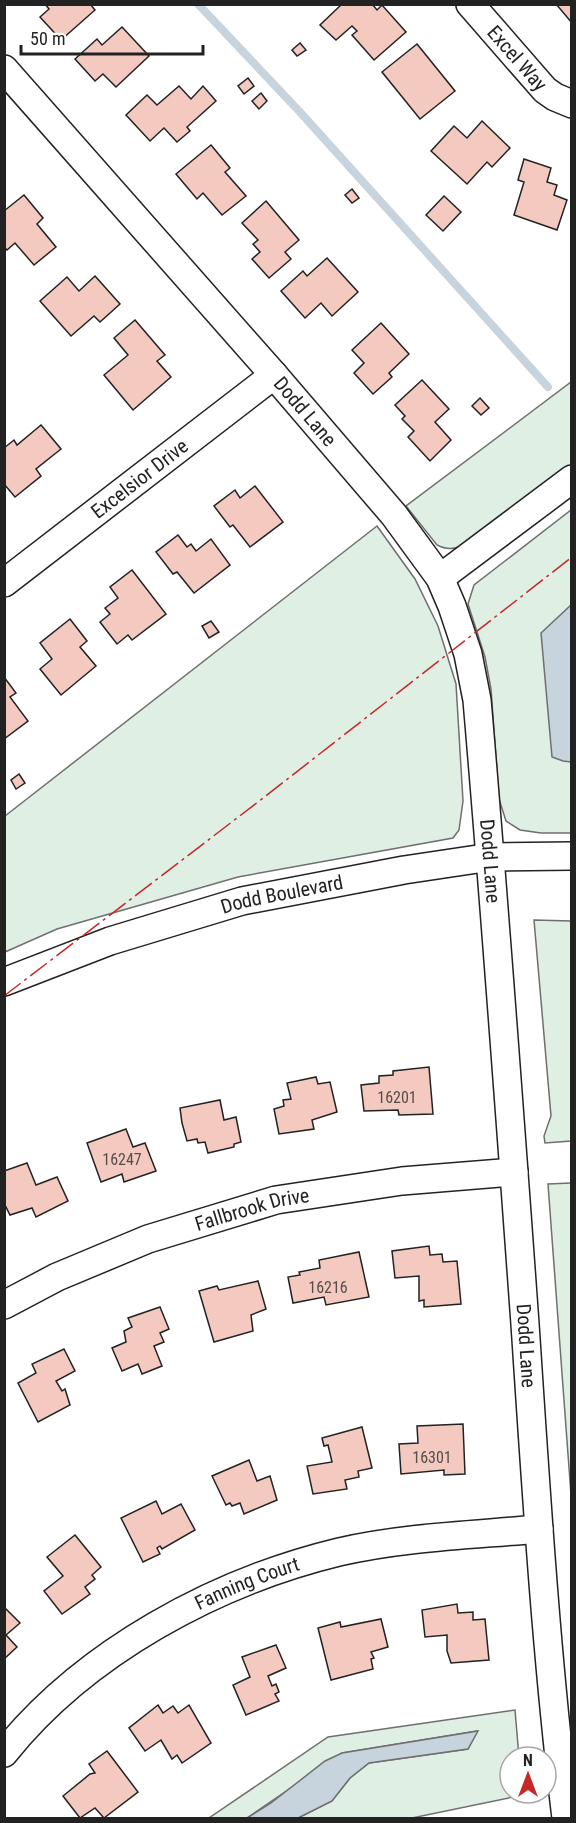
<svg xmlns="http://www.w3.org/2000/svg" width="576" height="1823" font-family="'Roboto Condensed',sans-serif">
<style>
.green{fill:#e0efe3;stroke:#6f6f6f;stroke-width:1.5}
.water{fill:#c7d3dd;stroke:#6f6f6f;stroke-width:1.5}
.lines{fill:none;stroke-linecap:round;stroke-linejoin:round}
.stream{stroke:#c7d3dd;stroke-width:8}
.building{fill:#f3c9c0;stroke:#222;stroke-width:1.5}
.minor-casing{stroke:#222;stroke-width:30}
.minor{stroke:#fff;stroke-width:27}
.power{stroke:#c62828;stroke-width:1.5;stroke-dasharray:21 4.5 3 4.5;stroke-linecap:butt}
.labels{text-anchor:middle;stroke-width:4.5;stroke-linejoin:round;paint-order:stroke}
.number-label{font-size:16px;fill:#564c4a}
.street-label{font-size:20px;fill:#222;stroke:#fff}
</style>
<rect width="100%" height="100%" fill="#fff"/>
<!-- green -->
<g class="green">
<path d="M571,382V465L463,546C453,549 447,550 437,545L406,506Z"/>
<polygon points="571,510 571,833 541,833 520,830 506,821 499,799 491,689 485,657 468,604 474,585"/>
<polygon points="377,526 415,579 438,626 456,684 463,801 459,830 453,838 238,877 57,929 5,952 5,816"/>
<polygon points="534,920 571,921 571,1141 545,1143 544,1136 551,1116"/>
<polygon points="571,1183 572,1183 571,1495 548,1184"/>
<polygon points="515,1710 519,1757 510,1757 510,1793 523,1793 523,1795 412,1818 298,1818 332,1801 350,1778 369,1763 468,1749 477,1731 342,1753 247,1818 209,1818 328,1737"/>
</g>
<!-- water -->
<g class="water">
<polygon points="571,605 571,762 563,761 552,757 541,633"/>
<polygon points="478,1731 468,1749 369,1763 350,1778 332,1801 298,1818 247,1818 271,1803 325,1761 342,1753"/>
</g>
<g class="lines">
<!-- stream -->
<polyline class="stream" points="198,4 299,111 548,387"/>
</g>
<!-- building -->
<g class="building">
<polygon points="45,4 90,4 95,10 61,40 40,17 49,9"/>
<polygon points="342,4 372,4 377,10 382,5 406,32 374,60 352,35 357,31 352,26 336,40 320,25"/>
<polygon points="556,4 572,4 572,23"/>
<polygon points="122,27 149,56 116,87 103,74 95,81 75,59 97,39 102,45"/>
<polygon points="300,43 306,50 297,56 292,50"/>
<polygon points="417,44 455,91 420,119 382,72"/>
<polygon points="248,78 254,86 244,94 238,86"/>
<polygon points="179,86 191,99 203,86 216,101 187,127 190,131 177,142 164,128 150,141 126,115 147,95 157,105"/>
<polygon points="261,93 267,101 259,109 252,101"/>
<polygon points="482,121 510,148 492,167 487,162 467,184 431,151 454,126 467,138"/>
<polygon points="211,145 230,168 225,172 246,196 222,215 203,193 197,199 176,174"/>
<polygon points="524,159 551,168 547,182 557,185 554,195 567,200 557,230 514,215 524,182 518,180"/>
<polygon points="352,189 359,198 352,203 345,195"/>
<polygon points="24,195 43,218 37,224 56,247 34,265 15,243 7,250 4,247 4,211"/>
<polygon points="444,196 461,212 443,231 426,215"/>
<polygon points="266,201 299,240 285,252 291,259 269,278 252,259 260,252 253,244 258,240 242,223"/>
<polygon points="327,258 358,292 332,316 321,303 305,318 281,291 303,271 307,276"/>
<polygon points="95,276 120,304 100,322 94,316 71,336 40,301 67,277 79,291"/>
<polygon points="135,320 165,355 157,361 171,377 133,410 104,375 128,355 114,338"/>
<polygon points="381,323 409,354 389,373 392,377 373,394 354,373 364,363 352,350"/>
<polygon points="422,380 449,409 435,422 451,440 430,461 408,437 414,431 402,419 405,416 395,405"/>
<polygon points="480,398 489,408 481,415 472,406"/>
<polygon points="41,425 61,449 36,469 41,476 15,497 4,484 4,448 14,440 17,445"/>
<polygon points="255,486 283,522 250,547 233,525 230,527 214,506 235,490 240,498"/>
<polygon points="178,535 187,547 191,544 196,551 211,539 230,565 194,593 177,572 173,574 156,552"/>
<polygon points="132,570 166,614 132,640 128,635 117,644 100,622 110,614 105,608 118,598 110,587"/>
<polygon points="70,619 87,641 80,647 96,666 61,695 40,669 52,659 40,643"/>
<polygon points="211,621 219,632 209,638 202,626"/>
<polygon points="4,677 16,693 10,697 28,721 4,739"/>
<polygon points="19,774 25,783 16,789 11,780"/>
<polygon points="429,1067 433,1114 399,1115 398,1110 364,1111 361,1085 379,1083 379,1076 393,1075 393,1071"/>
<polygon points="316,1077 318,1084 330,1082 337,1112 312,1120 314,1129 279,1134 274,1109 284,1106 283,1100 291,1099 287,1083"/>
<polygon points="220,1100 224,1120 236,1117 241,1142 234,1144 234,1147 208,1153 205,1142 198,1143 197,1139 187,1141 182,1123 180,1108"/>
<polygon points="126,1129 133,1147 145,1143 156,1171 124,1182 122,1174 101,1182 87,1143"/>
<polygon points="27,1163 36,1185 57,1177 68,1201 36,1217 32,1208 10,1215 4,1203 4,1171"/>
<polygon points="429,1246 430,1255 442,1254 443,1262 457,1261 461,1304 424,1307 424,1300 419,1301 419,1276 395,1278 392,1251"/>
<polygon points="359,1252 369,1297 326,1305 324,1297 293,1303 288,1277 300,1275 299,1272 320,1268 319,1260"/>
<polygon points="258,1281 266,1309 251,1315 253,1331 214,1342 199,1291 217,1286 219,1290"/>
<polygon points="160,1307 169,1329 160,1333 164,1342 154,1346 162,1366 142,1374 138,1364 122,1371 112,1348 126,1342 124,1331 132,1327 128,1318"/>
<polygon points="64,1349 75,1371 56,1381 62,1391 65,1389 70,1405 38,1422 18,1383 36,1373 32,1364"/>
<polygon points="463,1424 465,1474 444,1475 444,1470 401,1474 399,1444 418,1443 417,1426"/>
<polygon points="362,1427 372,1468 358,1471 359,1477 345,1480 347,1489 313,1494 307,1466 332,1462 328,1445 324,1446 322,1438"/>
<polygon points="249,1460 257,1481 270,1476 277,1500 244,1514 240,1503 232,1506 230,1503 226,1505 212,1476"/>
<polygon points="156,1501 162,1514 181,1504 195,1530 162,1549 160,1546 157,1548 160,1554 143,1562 121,1518"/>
<polygon points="75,1535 101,1567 92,1575 95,1579 85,1587 90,1594 62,1614 44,1591 63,1576 47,1557"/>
<polygon points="457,1604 458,1613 473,1612 473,1620 485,1619 489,1660 451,1663 447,1651 447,1635 425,1637 422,1610"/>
<polygon points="4,1607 20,1623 6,1635 17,1647 4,1659"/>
<polygon points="381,1619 388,1647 371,1652 374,1658 371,1659 373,1669 331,1680 318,1628 340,1622 341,1627"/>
<polygon points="276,1645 286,1668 268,1676 272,1686 276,1684 279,1692 275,1694 279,1701 246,1715 233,1685 250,1677 242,1657"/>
<polygon points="158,1705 163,1713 173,1706 178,1713 189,1705 211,1743 182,1763 177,1755 172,1759 161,1740 145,1751 129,1728"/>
<polygon points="107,1751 138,1792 104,1818 95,1808 80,1818 63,1796 90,1774 95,1773 89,1764"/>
</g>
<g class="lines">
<defs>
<g id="minor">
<path id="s1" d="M470,4L545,90L555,97L572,104"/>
<path id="s2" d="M4,69L274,375L394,515L440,578L452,606L468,654L477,700C495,908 510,1116 525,1324C536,1489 546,1654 566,1818"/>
<polyline points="440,578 572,479"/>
<path id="s3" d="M4,583L274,375"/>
<path id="s4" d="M4,982L110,941L242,901L404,870L491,857L572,856"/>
<path id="s5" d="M4,1305L57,1277L148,1239L276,1200L402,1181L514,1172"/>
<path id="s6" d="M4,1753C85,1652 215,1582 339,1552C404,1537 473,1535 539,1529"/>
</g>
</defs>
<!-- minor casing -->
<use href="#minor" class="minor-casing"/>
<!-- minor -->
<use href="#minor" class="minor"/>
<!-- power -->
<polyline class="power" points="4,996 258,802 572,557"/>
</g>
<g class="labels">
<!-- number labels -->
<g class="number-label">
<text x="397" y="1103">16201</text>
<text x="122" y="1165">16247</text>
<text x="328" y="1293">16216</text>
<text x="432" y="1463">16301</text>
</g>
<!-- street labels -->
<g class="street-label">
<text dy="7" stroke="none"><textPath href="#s1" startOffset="72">Excel Way</textPath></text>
<text dy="7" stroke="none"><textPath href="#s2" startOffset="456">Dodd Lane</textPath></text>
<text dy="7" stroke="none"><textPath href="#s3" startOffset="171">Excelsior Drive</textPath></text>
<text dy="7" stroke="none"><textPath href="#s2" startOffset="960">Dodd Lane</textPath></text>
<text dy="7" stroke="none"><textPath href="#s4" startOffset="292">Dodd Boulevard</textPath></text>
<text dy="7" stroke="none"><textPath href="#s5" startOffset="267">Fallbrook Drive</textPath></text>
<text dy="7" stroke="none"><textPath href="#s2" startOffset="1446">Dodd Lane</textPath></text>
<text dy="7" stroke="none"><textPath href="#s6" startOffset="300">Fanning Court</textPath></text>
</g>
</g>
<!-- border -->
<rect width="576" height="1823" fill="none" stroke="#222222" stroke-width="12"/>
<!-- north arrow -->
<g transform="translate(528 1775)"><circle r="28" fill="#ffffff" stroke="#a7a7a7" stroke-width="1.5"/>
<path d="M0-4.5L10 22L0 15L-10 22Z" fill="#c62828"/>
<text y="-9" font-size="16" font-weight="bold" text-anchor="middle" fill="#222222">N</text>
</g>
<!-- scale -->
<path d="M21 45v9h182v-9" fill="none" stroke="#222222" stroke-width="3"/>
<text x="30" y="45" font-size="18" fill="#222222" stroke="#ffffff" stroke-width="4.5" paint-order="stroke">50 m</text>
</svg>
